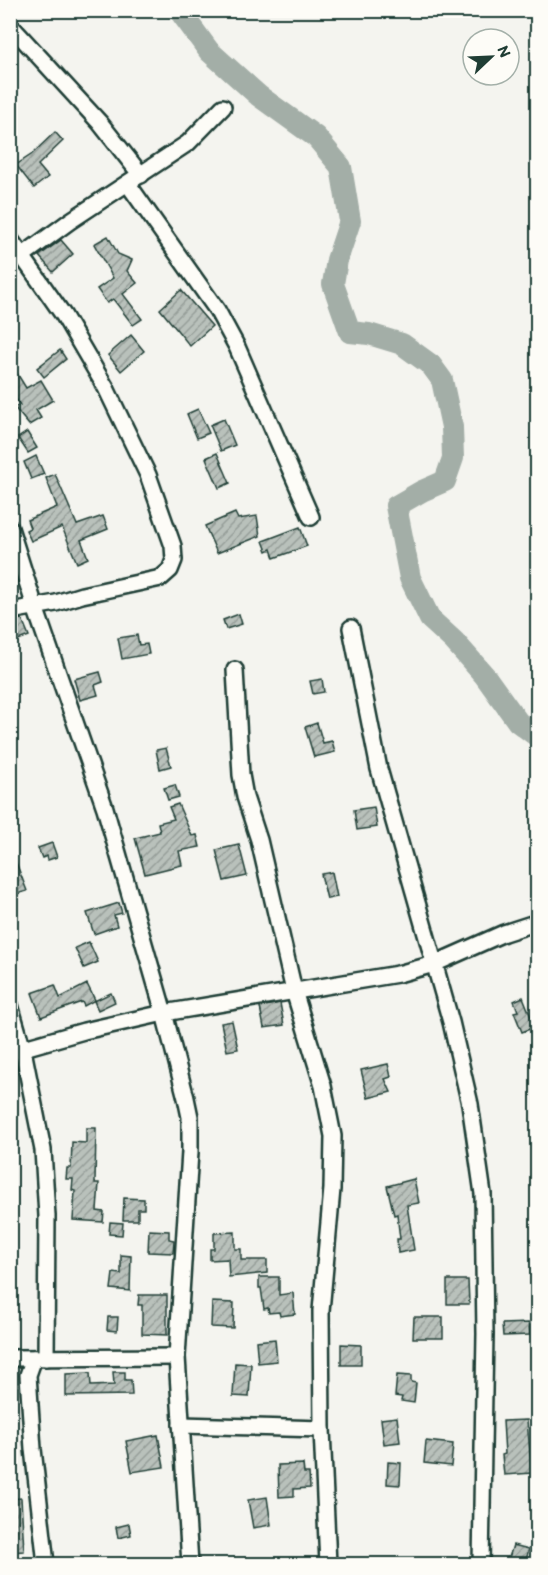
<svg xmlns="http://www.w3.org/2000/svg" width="548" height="1575" font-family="Itim,sans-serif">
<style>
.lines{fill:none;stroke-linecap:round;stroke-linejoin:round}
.river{stroke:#a3aea7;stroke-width:22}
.building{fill:url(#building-hatch);stroke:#1f3d34;stroke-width:1.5}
.minor-casing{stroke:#1f3d34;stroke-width:20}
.minor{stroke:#fdfcf7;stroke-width:15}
</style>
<defs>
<pattern id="building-hatch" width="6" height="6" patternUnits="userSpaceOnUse" patternTransform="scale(1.5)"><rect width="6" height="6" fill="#b9c1bb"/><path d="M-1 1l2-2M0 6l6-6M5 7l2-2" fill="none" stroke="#969e99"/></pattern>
</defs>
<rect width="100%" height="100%" fill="#f4f4ef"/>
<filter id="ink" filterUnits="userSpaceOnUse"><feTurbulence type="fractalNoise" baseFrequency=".0167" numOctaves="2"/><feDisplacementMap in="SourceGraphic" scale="12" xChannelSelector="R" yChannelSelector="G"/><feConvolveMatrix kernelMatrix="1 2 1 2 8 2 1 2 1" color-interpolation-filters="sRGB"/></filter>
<g filter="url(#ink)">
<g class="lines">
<!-- river -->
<polyline class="river" points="179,10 209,51 259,96 316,137 341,167 350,221 337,260 333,284 350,332 369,334 402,344 431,365 442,380 452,427 453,458 445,481 422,491 396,506 410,578 430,619 454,641 485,676 518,722 538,737"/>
</g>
<!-- building -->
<g class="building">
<polygon points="55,132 63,141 38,165 48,177 34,188 16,165 31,155"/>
<polygon points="108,236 118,254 132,260 127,271 137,283 123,294 142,319 133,325 113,299 107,303 97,289 113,278 94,244"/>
<polygon points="61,240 73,254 53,272 39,256"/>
<polygon points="181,290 212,326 190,346 160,309"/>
<polygon points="131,335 144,351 121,371 108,355"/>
<polygon points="60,350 66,359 44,377 37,368"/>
<polygon points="10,362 26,388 41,380 53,400 36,410 41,418 29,425 14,407 20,405 10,389"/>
<polygon points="198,409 209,433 197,438 187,414"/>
<polygon points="224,419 235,445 221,451 210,425"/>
<polygon points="27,432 37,448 28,453 18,438"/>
<polygon points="217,453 230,483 219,488 206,458"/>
<polygon points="36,456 44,474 31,479 24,462"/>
<polygon points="55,474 77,525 103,516 108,529 81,540 88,558 77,563 62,527 31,541 26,530 30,528 27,520 57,507 46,478"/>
<polygon points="235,513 238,519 257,516 260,536 217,553 205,526"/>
<polygon points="300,527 307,546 274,558 271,549 267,551 263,541"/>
<polygon points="239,614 242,624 226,629 223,620"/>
<polygon points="22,619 29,636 10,643 10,621"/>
<polygon points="137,635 139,645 147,644 149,654 122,659 118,638"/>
<polygon points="100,672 103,682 95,685 98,695 80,700 74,679"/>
<polygon points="322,679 324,692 313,694 310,681"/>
<polygon points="317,723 323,743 332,741 335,752 314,757 305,727"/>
<polygon points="166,748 171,766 160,769 156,750"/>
<polygon points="175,785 179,797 168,800 164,788"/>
<polygon points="178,804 192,836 197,835 200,847 179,851 182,865 145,874 135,838 160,832 158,823 174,819 169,807"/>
<polygon points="374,807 377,827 357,830 354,810"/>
<polygon points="52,843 57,857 48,860 47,856 42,858 38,848"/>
<polygon points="239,845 247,876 224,881 216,850"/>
<polygon points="10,852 12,852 27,891 10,896"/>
<polygon points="332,872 337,897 327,899 321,874"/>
<polygon points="119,903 122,913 114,915 117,926 94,934 87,913"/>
<polygon points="89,942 98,962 84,968 75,948"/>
<polygon points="87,984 95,1000 84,1006 82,1002 76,1004 41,1017 32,993 55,985 60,998"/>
<polygon points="111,993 115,1002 98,1010 94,1001"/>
<polygon points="523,997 535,1027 522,1032 514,1012 518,1011 514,1001"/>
<polygon points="280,1003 284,1025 264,1028 260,1007"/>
<polygon points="232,1021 238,1049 227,1051 221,1023"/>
<polygon points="388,1064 391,1077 385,1079 391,1092 368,1098 361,1070"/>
<polygon points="86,1128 96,1128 95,1183 99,1183 97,1211 104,1212 103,1222 73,1220 75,1191 72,1190 73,1179 66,1179 67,1168 71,1168 72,1142 86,1143"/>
<polygon points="414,1179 419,1203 407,1205 414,1250 398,1253 397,1239 400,1239 397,1214 394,1215 387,1186"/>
<polygon points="124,1198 144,1199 144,1209 138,1209 138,1220 123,1220"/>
<polygon points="110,1222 123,1223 122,1235 109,1234"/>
<polygon points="149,1230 169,1231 169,1239 174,1240 173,1253 148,1252"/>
<polygon points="235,1232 235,1249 241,1249 241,1260 267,1260 267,1273 229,1277 228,1259 210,1260 210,1249 214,1249 214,1233"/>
<polygon points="121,1255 131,1256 130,1291 111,1289 113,1273 121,1274"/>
<polygon points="259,1277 279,1277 279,1295 293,1293 295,1314 280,1316 279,1312 269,1313 268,1308 264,1309 261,1288 259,1288"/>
<polygon points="447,1280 468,1280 469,1304 447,1304"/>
<polygon points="139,1295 167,1295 167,1335 142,1334 142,1305 138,1305"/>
<polygon points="212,1302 234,1303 233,1328 211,1327"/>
<polygon points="108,1317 118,1317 117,1331 107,1330"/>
<polygon points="414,1317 443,1317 443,1338 413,1338"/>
<polygon points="529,1323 530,1335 503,1336 502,1324"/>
<polygon points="275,1339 277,1361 258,1363 256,1341"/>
<polygon points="341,1344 361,1345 361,1365 341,1365"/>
<polygon points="235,1363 251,1364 249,1397 233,1396"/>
<polygon points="113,1372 125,1372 125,1380 131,1380 132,1395 66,1396 66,1374 90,1373 91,1386 114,1385"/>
<polygon points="397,1375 411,1376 411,1382 416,1383 414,1403 401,1401 402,1397 395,1396"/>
<polygon points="397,1417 400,1442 384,1444 381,1419"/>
<polygon points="527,1420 532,1473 504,1475 502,1455 505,1454 503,1421"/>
<polygon points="158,1435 164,1467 132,1472 126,1441"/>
<polygon points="426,1441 453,1444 451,1466 424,1463"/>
<polygon points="388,1462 401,1463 400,1485 387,1484"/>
<polygon points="303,1464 304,1473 309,1473 310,1488 294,1489 294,1496 279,1497 278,1465"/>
<polygon points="267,1497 271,1525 253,1528 248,1500"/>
<polygon points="21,1498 24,1551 10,1552 10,1499"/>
<polygon points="129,1524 131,1535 118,1538 116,1527"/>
<polygon points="513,1545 529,1549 525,1564 508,1561"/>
</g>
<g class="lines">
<defs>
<g id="minor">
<polyline points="10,25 100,123 141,175"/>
<polyline points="128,184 217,310 237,347 311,517"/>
<polyline points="10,239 22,256"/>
<polyline points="10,528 35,607 105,808 164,1013 186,1098 190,1117 190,1152 177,1357 190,1564"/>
<polyline points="10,611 56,603 82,595 161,578 170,570 174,560 173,546 148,475 106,388 64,316 22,256 70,221 188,143 223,107"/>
<polyline points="351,628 379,769 451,1022 470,1104 483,1194 485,1334 481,1564"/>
<polyline points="235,670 241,775 245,797 259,840 294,991 323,1086 333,1136 332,1189 321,1311 322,1429 328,1564"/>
<polyline points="10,1005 23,1050 43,1150 47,1216 46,1358"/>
<polyline points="10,1052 84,1031 164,1013 398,974 434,964 504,933 538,922"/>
<polyline points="10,1358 177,1357"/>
<polyline points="34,1358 28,1375 33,1449 46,1564"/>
<polyline points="181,1425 322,1429"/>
</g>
</defs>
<!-- minor casing -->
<use href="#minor" class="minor-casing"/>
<!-- minor -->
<use href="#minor" class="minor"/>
</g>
</g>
<!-- margin -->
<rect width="548" height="1575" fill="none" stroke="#fdfcf7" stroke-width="36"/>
<rect x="18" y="18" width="512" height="1539" fill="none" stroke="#1f3d34" stroke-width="2" filter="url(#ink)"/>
<!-- north arrow -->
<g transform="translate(491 57) rotate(67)"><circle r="28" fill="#fdfcf7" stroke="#a4b0a9" stroke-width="1.5"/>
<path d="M0-4.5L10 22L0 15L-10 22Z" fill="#1f3d34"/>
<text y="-9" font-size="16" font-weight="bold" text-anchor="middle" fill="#1f3d34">N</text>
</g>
</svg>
